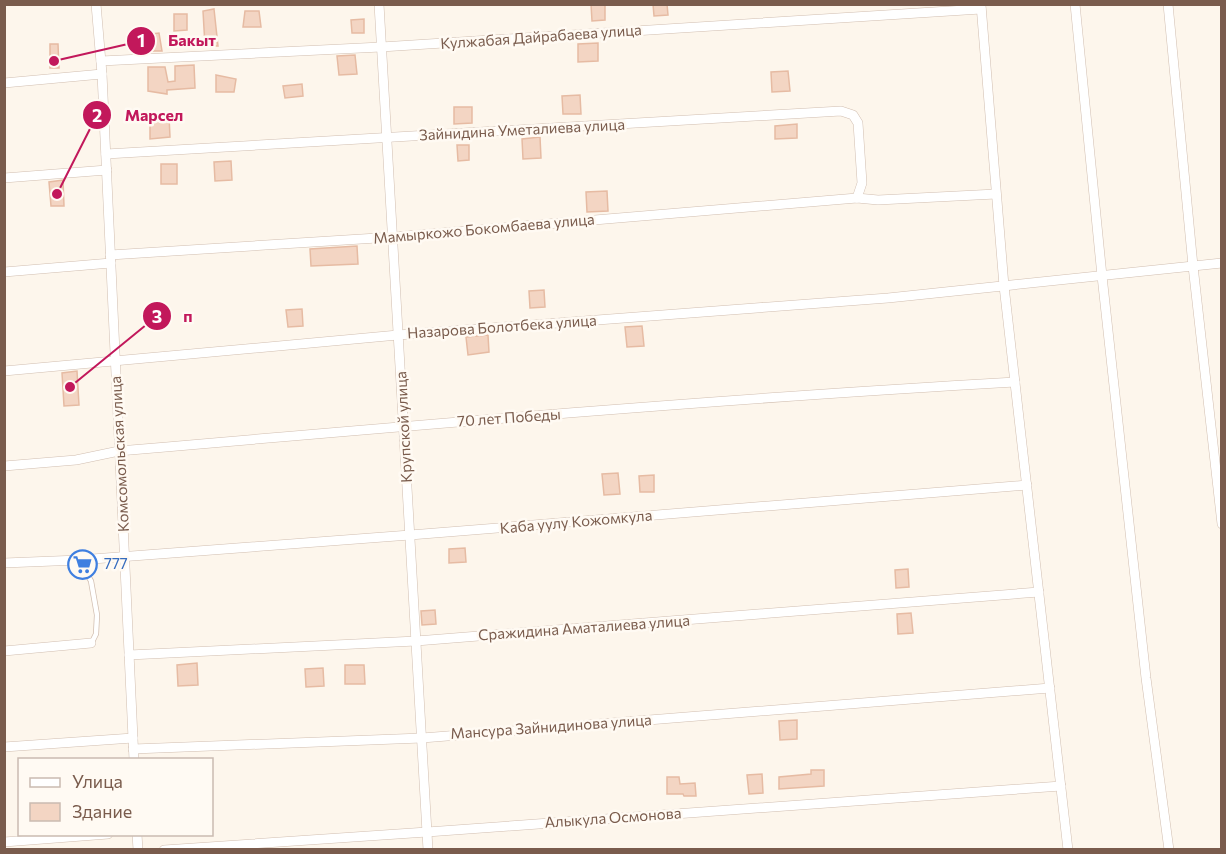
<svg xmlns="http://www.w3.org/2000/svg" width="1226" height="854" font-family="Commissioner,sans-serif">
<style>
.building{fill:#f3d5c3;stroke:#e6bba3;stroke-width:1.5}
.lines{fill:none;stroke-linecap:round;stroke-linejoin:round}
.service-casing{stroke:#d1beb0;stroke-width:6}
.minor-casing{stroke:#d1beb0;stroke-width:10}
.service{stroke:#fff;stroke-width:4.5}
.minor{stroke:#fff;stroke-width:9}
.labels{text-anchor:middle;stroke-width:5;stroke-linejoin:round;paint-order:stroke}
.street-label{font-size:15px;fill:#7a5c4d;stroke:#fffaf3}
.shop-label{font-size:15px;fill:#366cbe;stroke:#fffaf3;text-anchor:start}
.leader{fill:none;stroke:#c2185b;stroke-width:2}
.callout-dot{fill:#c2185b;stroke:#fffaf3;stroke-width:2}
.mark-label{font-size:18px;text-anchor:middle;font-weight:bold;fill:#fff}
.callout-label{font-size:16px;text-anchor:middle;font-weight:bold;fill:#c2185b;stroke:#fffaf3;stroke-width:5;stroke-linejoin:round;paint-order:stroke}
</style>
<rect width="100%" height="100%" fill="#fdf6ec"/>
<!-- building -->
<g class="building">
<polygon points="591,4 605,4 605,20 592,21"/>
<polygon points="653,4 667,4 668,15 654,16"/>
<polygon points="214,9 218,46 205,46 203,11"/>
<polygon points="245,11 259,11 261,27 243,27"/>
<polygon points="174,14 187,14 187,30 174,31"/>
<polygon points="364,19 364,33 352,33 351,20"/>
<polygon points="159,33 162,51 141,51 142,35"/>
<polygon points="598,43 598,61 578,62 578,44"/>
<polygon points="50,44 58,44 59,68 50,68"/>
<polygon points="355,55 357,74 339,75 337,56"/>
<polygon points="194,65 195,88 167,90 167,94 148,91 148,67 165,67 168,82 175,81 175,66"/>
<polygon points="788,71 790,91 772,92 771,72"/>
<polygon points="216,75 236,79 234,92 216,92"/>
<polygon points="302,84 303,96 285,98 283,86"/>
<polygon points="580,95 581,114 563,114 562,96"/>
<polygon points="454,107 472,107 472,123 454,124"/>
<polygon points="150,115 169,116 170,137 150,139"/>
<polygon points="797,124 797,138 775,139 775,126"/>
<polygon points="540,137 541,158 523,159 522,139"/>
<polygon points="457,145 469,145 469,160 458,161"/>
<polygon points="231,161 232,180 215,181 214,162"/>
<rect x="161" y="164" width="16" height="20"/>
<polygon points="63,180 64,206 51,206 49,182"/>
<polygon points="607,191 608,211 587,212 586,192"/>
<polygon points="357,246 358,264 311,266 310,249"/>
<polygon points="544,290 545,307 530,308 529,291"/>
<polygon points="302,309 303,326 288,327 286,310"/>
<polygon points="642,326 644,346 627,347 625,327"/>
<polygon points="488,335 489,352 468,355 466,337"/>
<polygon points="77,371 79,405 64,406 62,373"/>
<polygon points="618,473 620,494 604,495 602,474"/>
<polygon points="654,475 654,492 640,492 639,476"/>
<polygon points="465,548 466,562 449,563 449,549"/>
<polygon points="908,569 909,587 896,588 895,570"/>
<polygon points="435,610 436,624 422,625 421,611"/>
<polygon points="911,613 913,633 898,634 897,614"/>
<polygon points="197,663 198,685 178,686 177,665"/>
<polygon points="345,665 364,665 365,684 345,684"/>
<polygon points="323,668 324,686 306,687 305,669"/>
<polygon points="797,720 797,739 780,740 779,721"/>
<polygon points="811,770 824,770 824,786 779,789 779,777 811,774"/>
<polygon points="762,774 763,793 749,794 747,775"/>
<polygon points="667,777 679,777 680,784 695,783 696,796 684,796 683,794 667,794"/>
</g>
<g class="lines">
<defs>
<polyline id="service" points="79,560 91,581 97,615 96,634 92,642"/>
<g id="minor">
<polyline points="96,4 102,74 134,760"/>
<polyline points="379,4 428,850"/>
<polyline points="1075,4 1102,276 1146,678 1169,850"/>
<polyline points="1168,4 1193,266 1222,524"/>
<polyline points="981,5 1004,286 1068,850"/>
<polyline points="101,61 381,47 981,9"/>
<polyline points="4,83 102,74"/>
<polyline points="106,154 841,111 853,115 858,123 862,183 857,198"/>
<polyline points="4,178 107,170"/>
<polyline points="110,255 393,237 857,198 878,200 996,194"/>
<polyline points="4,272 111,263"/>
<polyline points="4,371 398,335 888,298 1222,263"/>
<path d="M4,466L76,460L119,451C418,425 716,399 1015,382"/>
<polyline points="4,563 79,560 410,535 1027,485"/>
<polyline points="4,651 91,643"/>
<polyline points="129,655 416,641 1039,592"/>
<polyline points="4,747 133,738"/>
<polyline points="133,749 422,738 1050,688"/>
<polyline points="137,834 138,850"/>
<polyline points="4,842 108,834"/>
<polyline points="164,850 427,832 1061,786"/>
</g>
</defs>
<!-- service casing -->
<use href="#service" class="service-casing"/>
<!-- minor casing -->
<use href="#minor" class="minor-casing"/>
<!-- service -->
<use href="#service" class="service"/>
<!-- minor -->
<use href="#minor" class="minor"/>
</g>
<!-- icons -->
<defs>
<symbol id="supermarket-ring" viewBox="-11 -11 22 22"><circle r="9.5" fill="#fffaf3" stroke="#3f7fe0" stroke-width="1.5"/><path d="M-6-5.5h2.5l.6 2H6L4.5 2H-2.5L-4.4-4H-6ZM-1.5 3.2a1.3 1.3 0 1 0 .1 0ZM3 3.2a1.3 1.3 0 1 0 .1 0Z" fill="#3f7fe0"/></symbol>
</defs>
<g fill-rule="evenodd">
<use href="#supermarket-ring" x="66" y="548" width="33" height="33"/>
</g>
<g class="labels">
<!-- street labels -->
<g class="street-label">
<text transform="translate(541 37) rotate(-4)" y="5">Кулжабая Дайрабаева улица</text>
<text transform="translate(522 130) rotate(-3)" y="5">Зайнидина Уметалиева улица</text>
<text transform="translate(484 229) rotate(-5)" y="5">Мамыркожо Бокомбаева улица</text>
<text transform="translate(502 327) rotate(-4)" y="5">Назарова Болотбека улица</text>
<text transform="translate(509 418) rotate(-4)" y="5">70 лет Победы</text>
<text transform="translate(404 427) rotate(-93)" y="5">Крупской улица</text>
<text transform="translate(120 454) rotate(-93)" y="5">Комсомольская улица</text>
<text transform="translate(576 522) rotate(-5)" y="5">Каба уулу Кожомкула</text>
<text transform="translate(584 628) rotate(-4)" y="5">Сражидина Аматалиева улица</text>
<text transform="translate(551 727) rotate(-4)" y="5">Мансура Зайнидинова улица</text>
<text transform="translate(613 818) rotate(-4)" y="5">Алыкула Осмонова</text>
</g>
<!-- shop labels -->
<g class="shop-label">
<text x="104" y="569">777</text>
</g>
</g>
<!-- callouts -->
<path class="leader" d="M54 61L141 41M57 194L97 115M70 387L157 316"/>
<g class="callout-dot">
<circle cx="54" cy="61" r="6"/>
<circle cx="57" cy="194" r="6"/>
<circle cx="70" cy="387" r="6"/>
<circle cx="141" cy="41" r="15"/>
<circle cx="97" cy="115" r="15"/>
<circle cx="157" cy="316" r="15"/>
</g>
<g class="mark-label">
<text x="141" y="47">1</text>
<text x="97" y="122">2</text>
<text x="157" y="323">3</text>
</g>
<g class="callout-label">
<text x="192" y="46">Бакыт</text>
<text x="154" y="121">Марсел</text>
<text x="188" y="322">п</text>
</g>
<!-- border -->
<rect width="1226" height="854" fill="none" stroke="#7a5c4d" stroke-width="12"/>
<!-- legend -->
<rect x="18" y="758" width="195" height="78" fill="#fffaf3" stroke="#cabbb1" stroke-width="1.5"/>
<rect x="30" y="778" width="30" height="9" fill="#ffffff" stroke="#cabbb1" stroke-width="1.5"/>
<text x="72" y="788" font-size="18" fill="#7a5c4d">Улица</text>
<rect x="30" y="803" width="30" height="18" fill="#f3d5c3" stroke="#cabbb1" stroke-width="1.5"/>
<text x="72" y="818" font-size="18" fill="#7a5c4d">Здание</text>
</svg>
